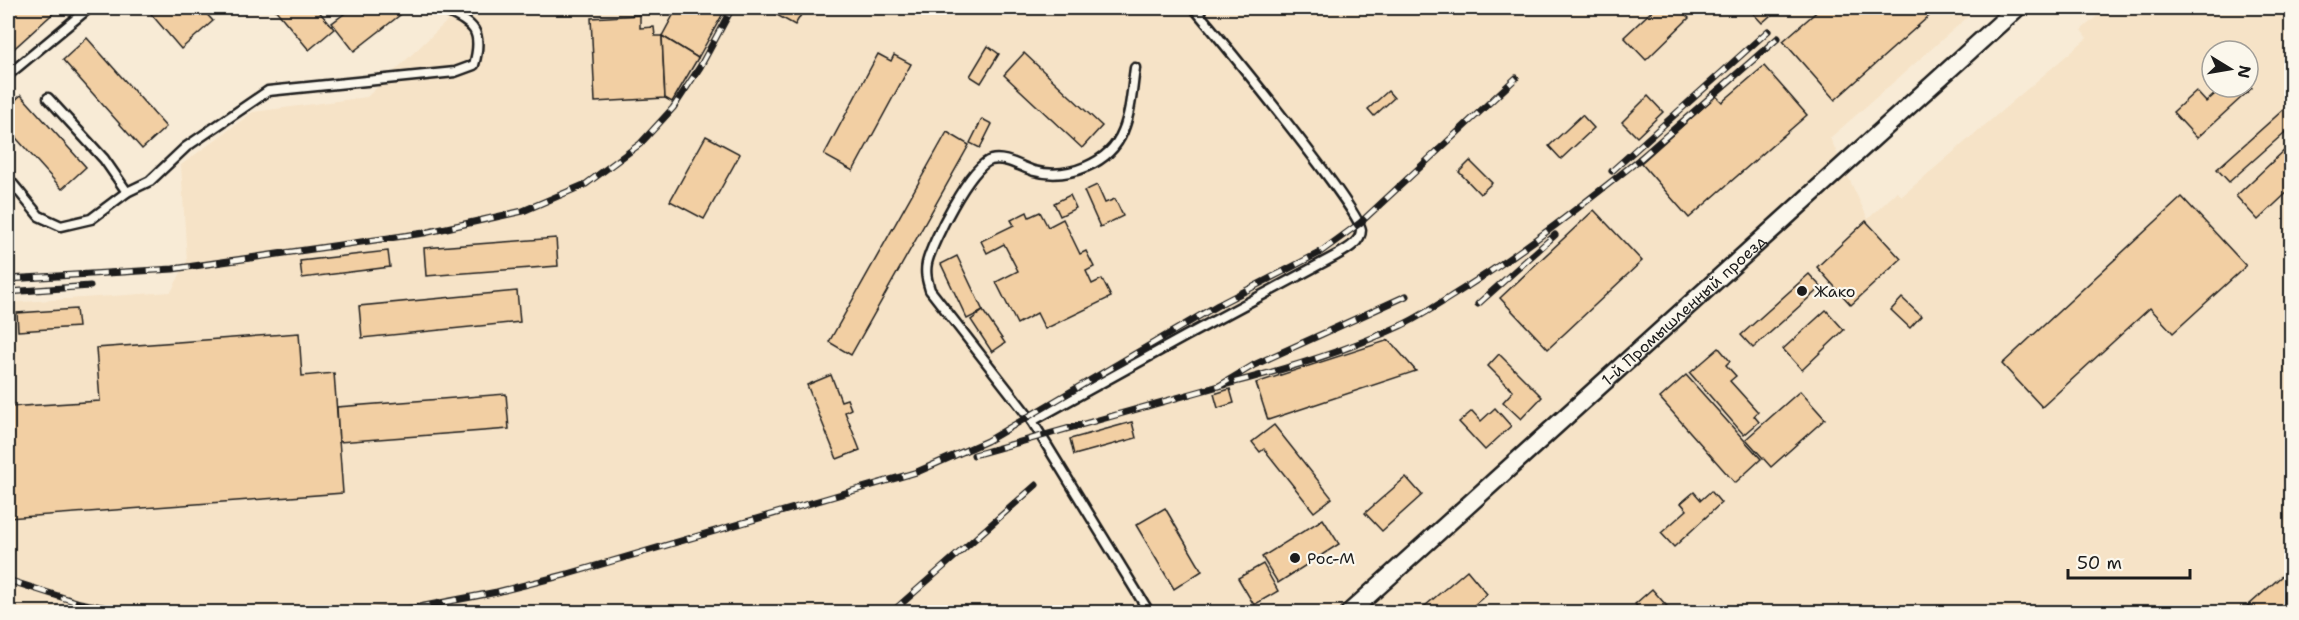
<svg xmlns="http://www.w3.org/2000/svg" width="2299" height="620" font-family="'Shantell Sans',sans-serif">
<style>
.built{fill:#f6e3c7;fill-rule:evenodd}
.building{fill:#f2cfa3;stroke:#1c1c1c;stroke-width:1.5}
.lines{fill:none;stroke-linecap:round;stroke-linejoin:round}
.lane-casing{stroke:#1c1c1c;stroke-width:13}
.street-casing{stroke:#1c1c1c;stroke-width:21}
.lane{stroke:#fbf7ec;stroke-width:8}
.street{stroke:#fbf7ec;stroke-width:16}
.rail-casing{stroke:#1c1c1c;stroke-width:7}
.rail{stroke:#fbf7ec;stroke-width:4.5;stroke-dasharray:14;stroke-linecap:butt}
.poi-dot{fill:#1c1c1c;stroke:#fbf7ec;stroke-width:2}
.labels{text-anchor:middle;stroke-width:4.5;stroke-linejoin:round;paint-order:stroke}
.poi-label{font-size:16px;fill:#1c1c1c;stroke:#fbf7ec;text-anchor:start}
.street-label{font-size:16px;fill:#1c1c1c;stroke:#fbf7ec}
</style>
<rect width="100%" height="100%" fill="#f8ebd6"/>
<filter id="ink" filterUnits="userSpaceOnUse"><feTurbulence type="fractalNoise" baseFrequency=".0167" numOctaves="2"/><feDisplacementMap in="SourceGraphic" scale="12" xChannelSelector="R" yChannelSelector="G"/><feConvolveMatrix kernelMatrix="1 2 1 2 8 2 1 2 1" color-interpolation-filters="sRGB"/></filter>
<g filter="url(#ink)">
<!-- built -->
<path class="built" d="M461,8H1978L1830,138L1868,219L1897,192L1902,196L2087,38L2081,30L2104,10L2102,8H2291V612H8V303L171,292L187,261L181,165L253,112L367,97ZM2212,51H2248V87H2212Z"/>
<!-- building -->
<g class="building">
<polygon points="13,8 59,8 8,54 8,13"/>
<polygon points="146,8 201,8 213,21 181,49"/>
<polygon points="274,8 316,8 334,29 309,50"/>
<polygon points="352,8 409,8 354,51 332,23"/>
<polygon points="677,8 726,8 698,58 662,36"/>
<polygon points="779,8 805,8 795,25 775,14"/>
<polygon points="1655,8 1679,8 1689,18 1646,60 1624,37"/>
<polygon points="1748,8 1779,8 1762,23"/>
<polygon points="1821,8 1938,8 1835,100 1783,41"/>
<polygon points="640,15 640,28 654,27 655,36 662,36 665,98 595,102 591,18"/>
<polygon points="662,36 698,58 672,102 665,98"/>
<polygon points="87,38 166,127 142,149 63,60"/>
<polygon points="988,46 999,54 981,83 970,76"/>
<polygon points="1024,53 1102,126 1082,148 1004,75"/>
<polygon points="878,54 891,61 894,55 911,64 853,171 824,155"/>
<polygon points="1764,66 1807,115 1689,218 1641,163 1716,96 1722,102"/>
<polygon points="2248,83 2252,88 2197,138 2173,112 2196,91 2206,102 2223,87 2248,87"/>
<polygon points="1388,91 1394,98 1374,116 1368,109"/>
<polygon points="21,95 86,167 62,189 8,129 8,107"/>
<polygon points="1648,96 1663,112 1637,137 1622,122"/>
<polygon points="2292,102 2292,126 2229,182 2217,169"/>
<polygon points="1582,115 1594,128 1561,159 1549,146"/>
<polygon points="982,119 992,124 980,148 970,143"/>
<polygon points="947,132 969,145 851,355 829,342"/>
<polygon points="706,136 740,154 704,219 670,201"/>
<polygon points="2288,147 2292,151 2292,188 2258,220 2236,196"/>
<polygon points="1470,161 1492,183 1480,194 1459,172"/>
<polygon points="1097,185 1105,203 1115,199 1123,216 1100,227 1084,191"/>
<polygon points="1070,195 1076,208 1060,216 1054,203"/>
<polygon points="2182,197 2246,266 2173,333 2150,308 2042,407 2002,364"/>
<polygon points="1594,210 1642,261 1548,349 1500,298"/>
<polygon points="1027,212 1029,217 1040,212 1048,227 1063,219 1080,254 1086,251 1094,267 1086,271 1092,284 1102,279 1111,297 1045,329 1037,313 1017,324 996,282 1018,271 1004,244 987,253 981,241 1014,225 1011,220"/>
<polygon points="1866,221 1901,259 1851,305 1817,267"/>
<polygon points="556,238 558,266 426,276 424,248"/>
<polygon points="388,251 390,267 302,278 300,261"/>
<polygon points="957,256 983,311 967,319 941,264"/>
<polygon points="1809,274 1821,287 1753,348 1741,335"/>
<polygon points="517,291 520,322 362,338 359,306"/>
<polygon points="1902,298 1921,316 1910,328 1891,310"/>
<polygon points="76,309 78,327 18,331 17,313"/>
<polygon points="1826,310 1844,330 1802,370 1783,349"/>
<polygon points="983,311 1005,343 992,352 971,320"/>
<polygon points="299,333 302,376 334,373 343,493 8,518 8,407 100,401 96,348"/>
<polygon points="1389,340 1416,371 1268,420 1256,383"/>
<polygon points="1719,348 1730,361 1726,365 1736,376 1730,381 1758,412 1754,416 1759,422 1744,435 1690,373"/>
<polygon points="1499,354 1542,397 1521,419 1503,402 1513,391 1488,366"/>
<polygon points="831,375 841,401 847,399 851,409 845,412 860,450 837,459 807,385"/>
<polygon points="1686,375 1761,459 1735,483 1660,398"/>
<polygon points="1230,389 1234,403 1218,408 1214,394"/>
<polygon points="1800,391 1825,419 1771,467 1746,439"/>
<polygon points="506,394 509,429 339,442 337,407"/>
<polygon points="1495,408 1511,426 1485,450 1459,422 1472,411 1481,421"/>
<polygon points="1132,422 1136,438 1074,455 1070,439"/>
<polygon points="1274,425 1332,498 1314,512 1264,449 1260,452 1252,442"/>
<polygon points="1406,477 1422,495 1382,531 1365,513"/>
<polygon points="1711,491 1721,503 1674,547 1661,533 1687,510 1681,503 1694,492 1701,500"/>
<polygon points="1165,508 1202,571 1174,589 1136,525"/>
<polygon points="1323,519 1339,544 1278,583 1262,557"/>
<polygon points="1263,564 1278,591 1254,605 1238,578"/>
<polygon points="2292,567 2292,612 2241,612"/>
<polygon points="1467,570 1487,594 1466,612 1418,612"/>
<polygon points="1652,589 1672,612 1642,612 1635,604"/>
</g>
<g class="lines">
<defs>
<g id="lane">
<polyline points="8,75 89,8"/>
<polyline points="48,98 104,159 127,192"/>
<path d="M8,178L39,216L61,226L91,219L127,192L150,181L186,147L268,91L455,72L474,65C485,26 470,23 440,8"/>
<path d="M1032,421L930,290C927,280 925,273 927,263C932,242 971,165 991,160C1004,156 1021,167 1034,171C1067,180 1110,164 1123,131C1131,112 1132,89 1135,68"/>
<path d="M1149,612L1032,421L1184,337L1337,255C1346,250 1361,242 1361,230C1361,210 1216,34 1194,8"/>
</g>
<g id="street">
<path id="s1" d="M1350,612L2017,8"/>
</g>
</defs>
<!-- lane casing -->
<use href="#lane" class="lane-casing"/>
<!-- street casing -->
<use href="#street" class="street-casing"/>
<!-- lane -->
<use href="#lane" class="lane"/>
<!-- street -->
<use href="#street" class="street"/>
<defs>
<g id="rail">
<polyline points="1640,159 1778,38"/>
<polyline points="1612,171 1768,31"/>
<polyline points="8,279 173,269 424,233 523,211 586,184 640,144 673,108 700,67 732,8"/>
<polyline points="8,292 90,286"/>
<path d="M1406,296L1254,365L1219,386C1277,372 1346,351 1400,326C1422,316 1442,302 1463,289C1527,249 1586,202 1645,155"/>
<polyline points="1478,304 1555,235"/>
<polyline points="974,455 1219,386"/>
<polyline points="8,580 80,603 129,612"/>
<polyline points="360,612 414,608 497,592 568,574 917,472 987,441 1218,305 1319,253 1360,223 1516,78"/>
<polyline points="892,612 1036,485"/>
</g>
</defs>
<!-- rail casing -->
<use href="#rail" class="rail-casing"/>
<!-- rail -->
<use href="#rail" class="rail"/>
</g>
</g>
<!-- markers -->
<g class="poi-dot">
<circle cx="1802" cy="291" r="6"/>
<circle cx="1295" cy="558" r="6"/>
</g>
<g class="labels">
<!-- poi labels -->
<g class="poi-label">
<text x="1814" y="297">Жако</text>
<text x="1307" y="564">Рос-М</text>
</g>
<!-- street labels -->
<g class="street-label">
<text dy="6" stroke="none"><textPath href="#s1" startOffset="450">1-й Промышленный проезд</textPath></text>
</g>
</g>
<!-- margin -->
<rect width="2299" height="620" fill="none" stroke="#fbf7ec" stroke-width="30"/>
<rect x="15" y="15" width="2269" height="590" fill="none" stroke="#1c1c1c" stroke-width="2" filter="url(#ink)"/>
<!-- north arrow -->
<g transform="translate(2230 69) rotate(101)"><circle r="28" fill="#fbf7ec" stroke="#a29f99" stroke-width="1.5"/>
<path d="M0-4.5L10 22L0 15L-10 22Z" fill="#1c1c1c"/>
<text y="-9" font-size="16" font-weight="bold" text-anchor="middle" fill="#1c1c1c">N</text>
</g>
<!-- scale -->
<path d="M2068 569v9h122v-9" fill="none" stroke="#1c1c1c" stroke-width="3"/>
<text x="2077" y="569" font-size="18" fill="#1c1c1c" stroke="#fbf7ec" stroke-width="4.5" paint-order="stroke">50 m</text>
</svg>
